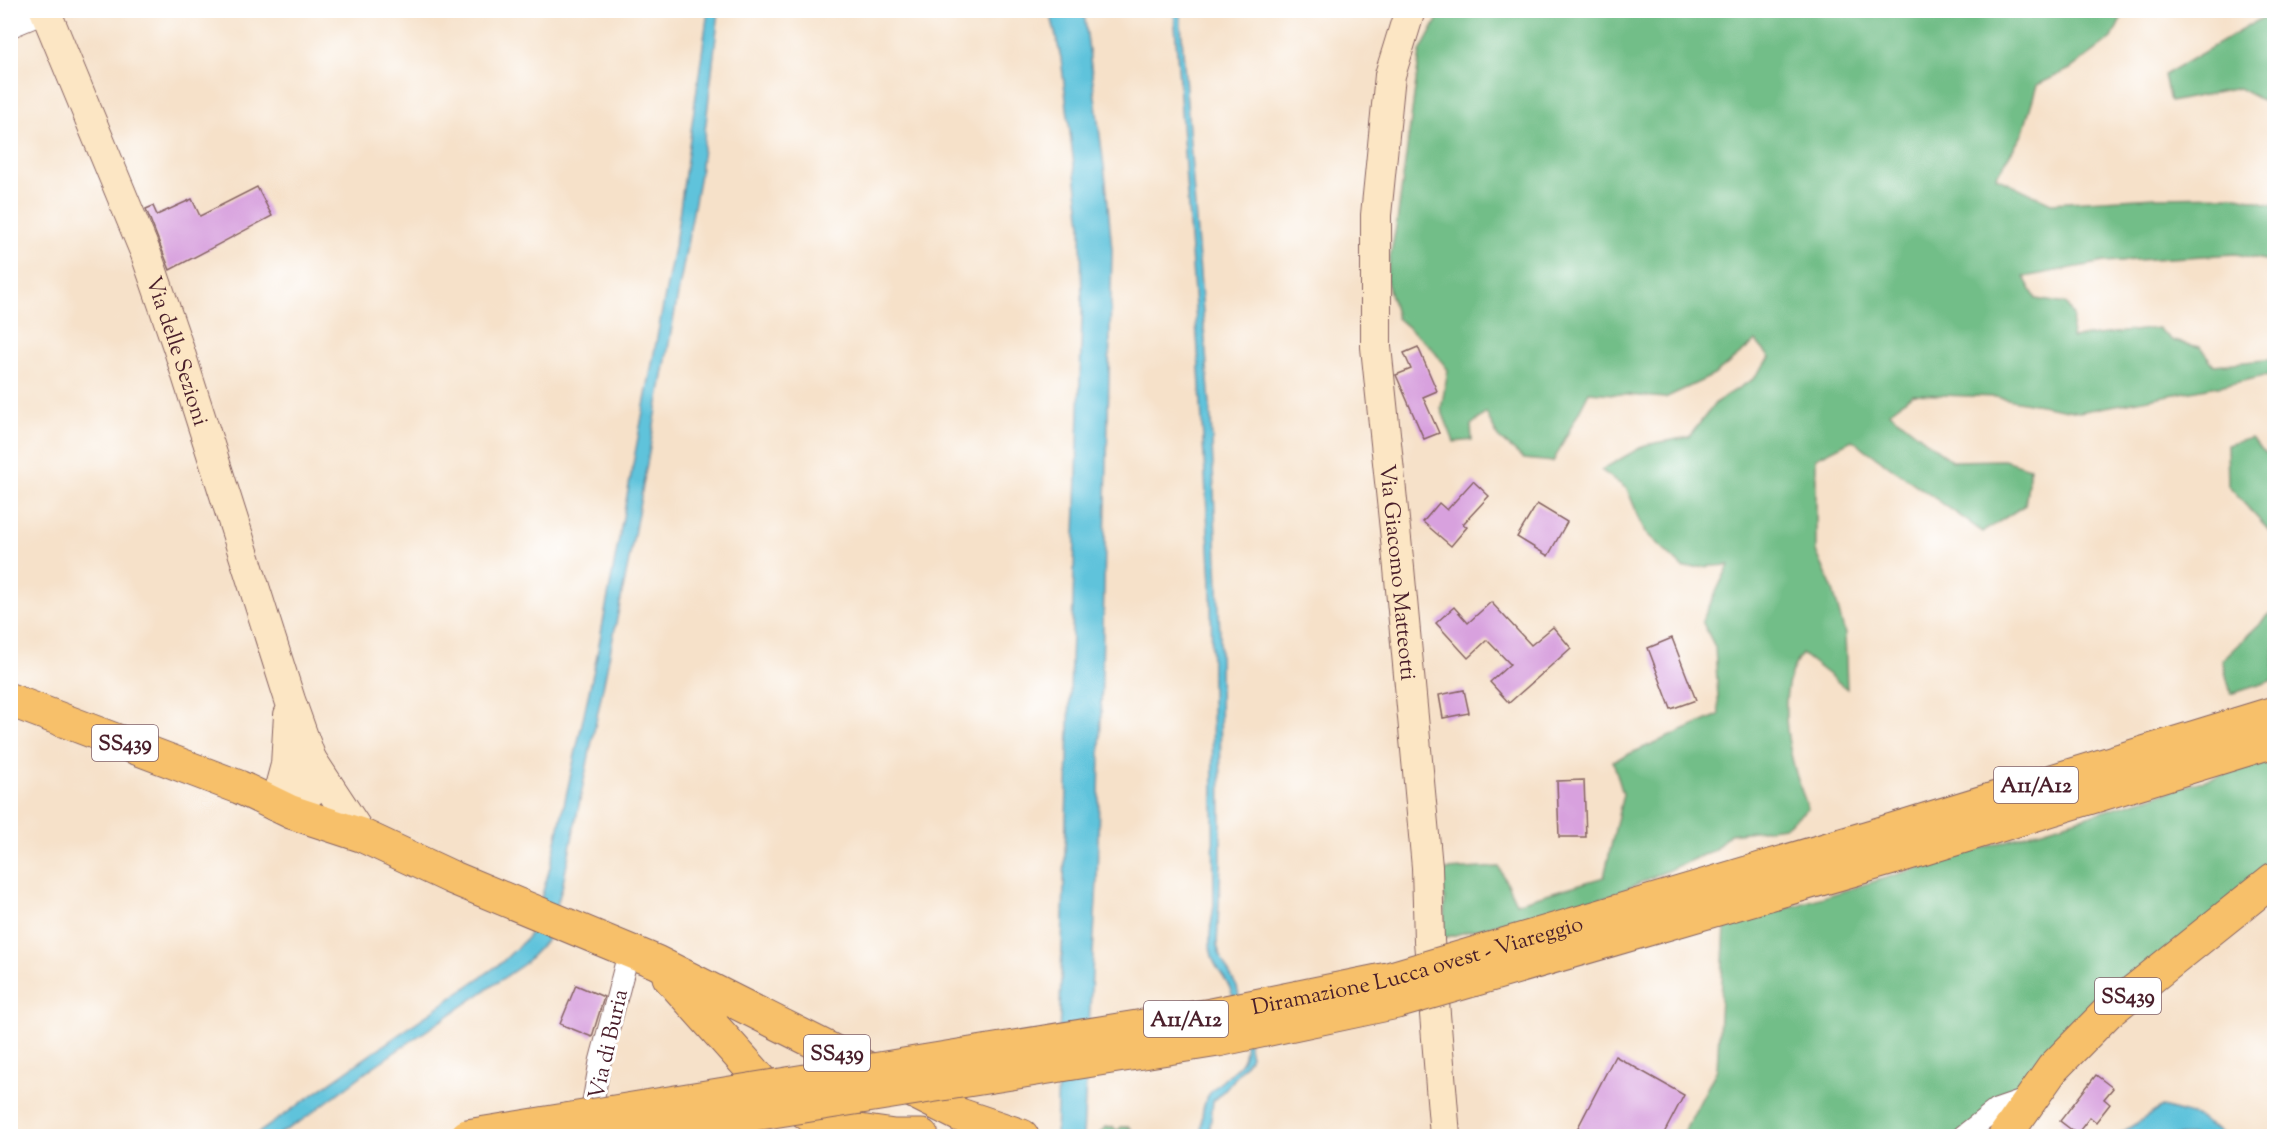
<svg xmlns="http://www.w3.org/2000/svg" width="2285" height="1147" font-family="'Sorts Mill Goudy',serif">
<style>
.forest{fill:#72be88;stroke:#5e6e5a;stroke-width:1.5}
.water{fill:#5ec3db;stroke:#547183;stroke-width:1.5}
.building{fill:#d8a1de}
.lines{fill:none;stroke-linecap:round;stroke-linejoin:round}
.street-casing{stroke:#866362;stroke-width:23}
.secondary-casing{stroke:#866362;stroke-width:32}
.primary-casing{stroke:#866362;stroke-width:35}
.highway-casing{stroke:#866362;stroke-width:35}
.street{stroke:#fff;stroke-width:21}
.secondary{stroke:#fce6c4;stroke-width:30}
.primary{stroke:#f7c06b;stroke-width:33}
.highway{stroke:#f7c06b;stroke-width:33}
.highway-bridge-casing{stroke:#866362;stroke-width:35;stroke-linecap:butt}
.highway-bridge{stroke:#f7c06b;stroke-width:33}
.labels{text-anchor:middle;stroke-width:6;stroke-linejoin:round;paint-order:stroke}
.shield{fill:#fff;stroke:#80626b;stroke-width:1.5}
.shield-label{font-size:21px;font-weight:bold;fill:#4a1f2b}
.street-label{font-size:22px;fill:#4a1f2b;stroke:#fff}
</style>
<rect width="100%" height="100%" fill="#fff"/>
<filter id="ink" filterUnits="userSpaceOnUse"><feTurbulence type="fractalNoise" baseFrequency=".0167" numOctaves="2"/><feDisplacementMap in="SourceGraphic" scale="12" xChannelSelector="R" yChannelSelector="G"/><feConvolveMatrix kernelMatrix="1 2 1 2 8 2 1 2 1" color-interpolation-filters="sRGB"/></filter>
<filter id="wash" filterUnits="userSpaceOnUse"><feTurbulence type="fractalNoise" baseFrequency=".008" numOctaves="4" result="noise"/><feDisplacementMap in="SourceGraphic" scale="24" xChannelSelector="R" yChannelSelector="G"/><feGaussianBlur stdDeviation="1.35" result="paint"/><feColorMatrix in="noise" values="0 0 0 0 0 0 0 0 0 0 0 0 0 0 0 0 0 1.4 0 .05"/><feComposite in="paint" operator="in"/></filter>
<g filter="url(#wash)">
<rect width="100%" height="100%" fill="#f6e1c9"/>
<!-- forest -->
<g class="forest">
<path d="M1442,11H2125L2112,38L2070,69L2037,85L2022,135L1996,177L2051,203L2156,197L2238,196L2274,205V262L2236,254L2104,262L2024,277L2036,299L2066,304L2073,316L2071,338L2158,328L2173,341L2200,347L2214,365L2274,359V374L2234,383L2079,412L1996,397L1913,394L1889,412L1952,461L2004,460L2030,468L2025,505L1983,532L1852,440L1816,458V551L1833,590L1845,634L1847,689L1802,654C1771,693 1791,766 1808,808L1785,827L1730,834L1714,850L1610,896L1443,938L1445,898L1429,871L1499,867L1516,903L1604,877L1623,794L1613,761L1719,715L1715,647L1702,621L1729,565L1683,568L1645,532L1627,489L1601,470L1645,445L1689,437L1716,402L1752,380L1770,358L1756,341L1714,375L1665,398L1589,392L1553,462L1524,459L1498,437L1486,413L1471,425L1472,440L1454,442L1441,409L1448,370L1431,347L1397,318L1386,278L1397,222L1420,52Z"/>
<polygon points="2274,11 2274,107 2239,88 2170,102 2164,75"/>
<polygon points="2250,438 2274,461 2274,536 2228,486 2227,445"/>
<polygon points="2274,610 2274,680 2231,694 2222,660"/>
<polygon points="2274,759 2274,880 2108,1013 2005,1136 1682,1136 1717,1069 1725,927"/>
<polygon points="1105,1127 1113,1127 1118,1131 1121,1127 1129,1127 1134,1133 1135,1136 1100,1136 1100,1133"/>
</g>
<!-- water -->
<g class="water">
<polygon points="708,11 719,11 700,174 633,540 562,888 546,941 524,964 373,1067 301,1121 276,1136 254,1136 501,963 528,937 532,929 551,864 596,660 676,237"/>
<polygon points="1050,11 1082,11 1085,20 1106,182 1112,250 1097,881 1083,1136 1056,1136 1082,317 1081,223 1061,58"/>
<path d="M1174,11H1180L1211,418L1220,636L1221,861L1217,945L1221,958L1237,987L1251,1056L1232,1082L1213,1101L1209,1136H1201C1202,1123 1201,1107 1208,1096C1218,1079 1247,1069 1245,1046C1244,1029 1235,999 1228,984C1223,975 1214,966 1212,956C1207,940 1212,921 1214,905L1211,583L1198,350Z"/>
<polygon points="2162,1107 2195,1116 2226,1136 2116,1136"/>
</g>
<g id="blocks">
<!-- building -->
<g class="building">
<polygon points="257,187 272,216 170,270 146,209 153,206 157,215 192,199 200,216"/>
<polygon points="1418,347 1437,391 1423,397 1439,433 1424,439 1396,375 1411,369 1404,353"/>
<polygon points="1473,481 1489,496 1463,524 1467,527 1451,546 1423,522 1439,503 1447,510"/>
<polygon points="1537,504 1567,522 1548,556 1517,537"/>
<polygon points="1491,602 1531,645 1553,627 1571,648 1509,703 1490,682 1510,664 1487,640 1468,658 1436,623 1454,607 1468,623"/>
<polygon points="1672,638 1696,700 1671,709 1648,648"/>
<polygon points="1464,690 1469,713 1443,718 1439,695"/>
<polygon points="1584,780 1586,837 1559,837 1557,781"/>
<polygon points="576,985 604,997 592,1037 560,1024"/>
<polygon points="1615,1056 1684,1095 1662,1137 1573,1137"/>
<polygon points="2096,1075 2113,1088 2104,1099 2110,1104 2096,1122 2090,1117 2077,1134 2060,1121"/>
</g>
</g>
</g>
<g filter="url(#ink)">
<use href="#blocks" fill-opacity="0" stroke="#866362" stroke-width="1.5"/>
<g class="lines">
<defs>
<g id="street">
<polyline points="10,27 46,12"/>
<polyline points="587,1136 600,1062 629,951"/>
<polyline points="1963,1136 1996,1110 2031,1098"/>
</g>
<g id="secondary">
<path id="s1" d="M45,10L146,254L178,347L290,700L311,759V791L291,812"/>
<path id="s2" d="M1410,10L1390,75L1376,215V347L1399,568L1427,867L1429,941L1445,1136"/>
<polyline points="311,759 361,835"/>
<polyline points="275,806 286,765 289,715"/>
</g>
<g id="primary">
<polyline points="10,700 239,787 291,812 361,835 451,877 656,962 960,1115 1022,1136"/>
<polyline points="669,977 762,1081 825,1126 894,1136 922,1136"/>
<polyline points="2005,1136 2053,1068 2108,1012 2274,879"/>
</g>
<g id="highway">
<polyline points="1889,831 2274,713"/>
<polyline points="1893,858 2274,741"/>
</g>
</defs>
<!-- street casing -->
<use href="#street" class="street-casing"/>
<!-- secondary casing -->
<use href="#secondary" class="secondary-casing"/>
<!-- primary casing -->
<use href="#primary" class="primary-casing"/>
<!-- highway casing -->
<use href="#highway" class="highway-casing"/>
<!-- street -->
<use href="#street" class="street"/>
<!-- secondary -->
<use href="#secondary" class="secondary"/>
<!-- primary -->
<use href="#primary" class="primary"/>
<!-- highway -->
<use href="#highway" class="highway"/>
<defs>
<g id="highway-bridge">
<path id="s3" d="M467,1136L1211,1015L1388,979L1889,831"/>
<polyline points="615,1136 1218,1040 1397,1002 1893,858"/>
</g>
</defs>
<!-- highway-bridge casing -->
<use href="#highway-bridge" class="highway-bridge-casing"/>
<!-- highway-bridge -->
<use href="#highway-bridge" class="highway-bridge"/>
</g>
</g>
<g class="labels">
<!-- shield labels -->
<g class="shield">
<rect x="92" y="725" width="66" height="36" rx="4.5"/>
<rect x="1994" y="767" width="84" height="36" rx="4.5"/>
<rect x="2095" y="978" width="66" height="36" rx="4.5"/>
<rect x="1144" y="1001" width="84" height="36" rx="4.5"/>
<rect x="804" y="1035" width="66" height="36" rx="4.5"/>
</g>
<g class="shield-label">
<text x="125" y="750">SS439</text>
<text x="2036" y="792">A11/A12</text>
<text x="2128" y="1003">SS439</text>
<text x="1186" y="1026">A11/A12</text>
<text x="837" y="1060">SS439</text>
</g>
<!-- street labels -->
<g class="street-label">
<text dy="8" stroke="none"><textPath href="#s1" startOffset="366">Via delle Sezioni</textPath></text>
<text dy="8" stroke="none"><textPath href="#s2" startOffset="567">Via Giacomo Matteotti</textPath></text>
<text dy="8" stroke="none"><textPath href="#s3" startOffset="966">Diramazione Lucca ovest - Viareggio</textPath></text>
<text transform="translate(607 1044) rotate(-77)" y="8">Via di Buria</text>
</g>
</g>
<!-- margin -->
<rect width="2285" height="1147" fill="none" stroke="#fff" stroke-width="36"/>
</svg>
